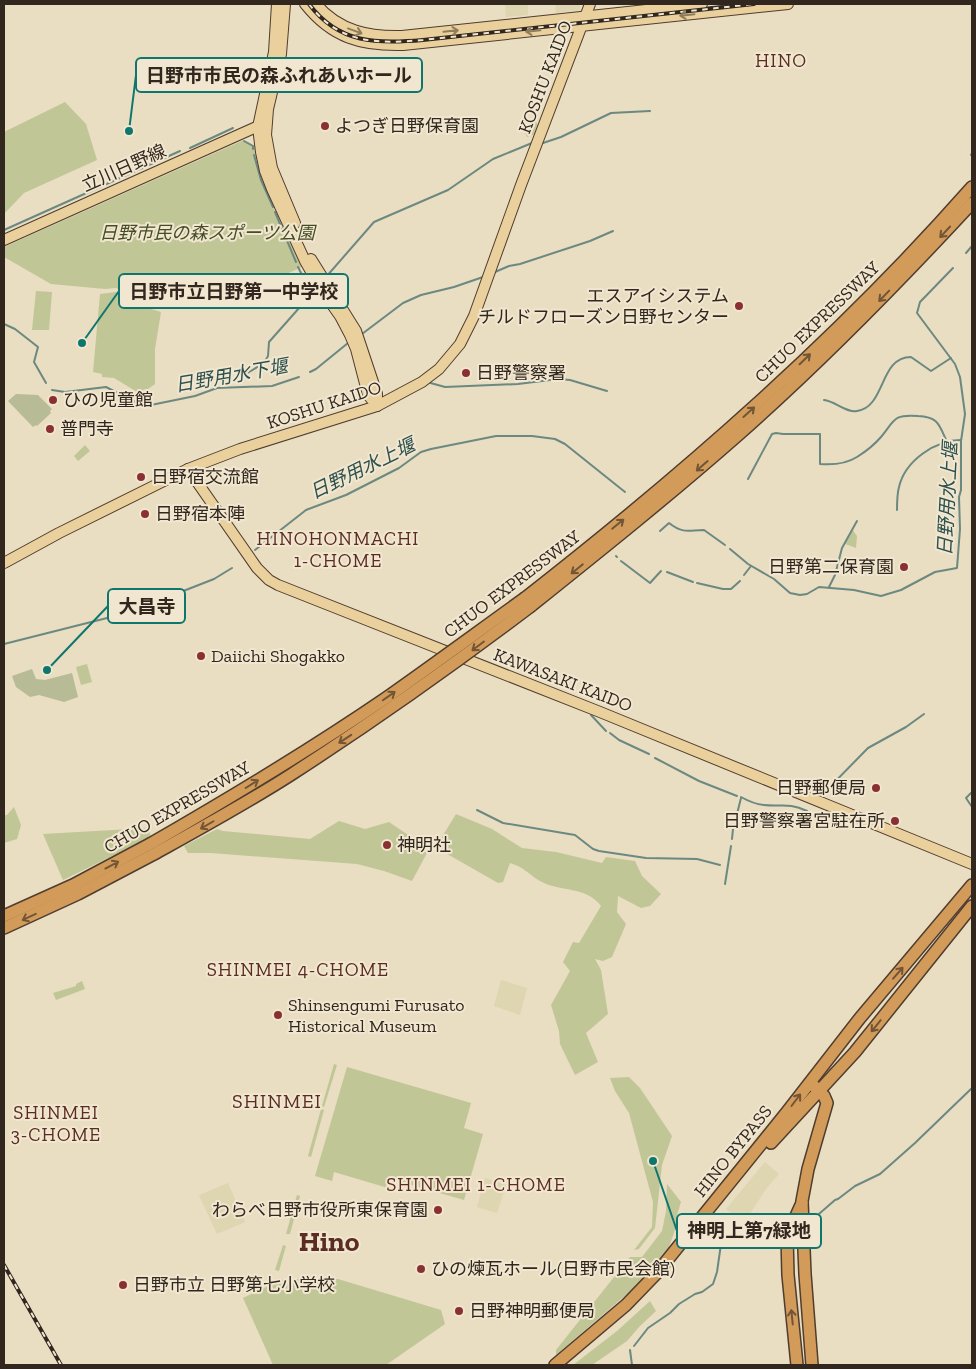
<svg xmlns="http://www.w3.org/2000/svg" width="976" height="1369" font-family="'Zilla Slab','Noto Sans JP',serif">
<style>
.farmland{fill:#ded6b0}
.green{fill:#c1c697}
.cemetery{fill:#b7bb96}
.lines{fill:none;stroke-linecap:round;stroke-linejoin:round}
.stream{stroke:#6c8981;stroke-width:2}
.major-casing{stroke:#4f3d2f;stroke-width:12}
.highway-casing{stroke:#4f3d2f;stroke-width:14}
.major{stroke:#ead09c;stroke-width:10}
.highway{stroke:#d29b59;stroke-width:11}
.rail-casing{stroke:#32271e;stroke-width:4}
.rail{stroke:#f1e7d0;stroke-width:2;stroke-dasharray:5.5;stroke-linecap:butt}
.highway-bridge-casing{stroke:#4f3d2f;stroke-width:14;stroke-linecap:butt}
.highway-bridge{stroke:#d29b59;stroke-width:11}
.oneway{stroke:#8e7c5d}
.oneway2{stroke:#725536}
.poi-dot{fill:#8b3032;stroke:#f1e7d0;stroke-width:2}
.labels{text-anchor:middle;stroke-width:4;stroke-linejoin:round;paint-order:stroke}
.street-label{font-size:18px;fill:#32271e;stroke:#f1e7d0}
.poi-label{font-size:18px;fill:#32271e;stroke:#f1e7d0;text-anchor:start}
.park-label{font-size:18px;font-style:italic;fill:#444d26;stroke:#f1e7d0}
.neighbourhood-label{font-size:19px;letter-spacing:1px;fill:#5b2c21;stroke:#f1e7d0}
.water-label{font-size:19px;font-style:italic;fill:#2e514e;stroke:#f1e7d0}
.quarter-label{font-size:20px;letter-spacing:1px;fill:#5b2c21;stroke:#f1e7d0}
.town-label{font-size:28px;font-weight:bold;fill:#5b2c21;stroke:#f1e7d0}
.leader{fill:none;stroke:#0f766e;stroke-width:2}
.callout-dot{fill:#0f766e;stroke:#f1e7d0;stroke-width:2}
.callout{fill:#f1e7d0;stroke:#0f766e;stroke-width:2}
.callout-label{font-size:19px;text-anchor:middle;font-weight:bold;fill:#32271e}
</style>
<rect width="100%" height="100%" fill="#e9ddc2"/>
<!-- farmland -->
<g class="farmland">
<polygon points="505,4 528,4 528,15 506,17"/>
<polygon points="555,4 580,4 580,10 556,13"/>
<polygon points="501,980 527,988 520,1015 494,1006"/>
<polygon points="765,1162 779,1174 766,1189 744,1223 726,1209"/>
<polygon points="485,1178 506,1185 497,1213 477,1207"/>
<polygon points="228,1183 245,1222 217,1234 199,1195"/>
</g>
<!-- green -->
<g class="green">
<polygon points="65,102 86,124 97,160 24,193 4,214 4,132"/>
<polygon points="536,122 538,125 535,134 527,137 523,128"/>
<polygon points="244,140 255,146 258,171 263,186 302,267 230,299 200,308 167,308 146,302 116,288 105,289 51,284 4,257 4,247"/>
<polygon points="36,291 52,292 49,330 32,330"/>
<polygon points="116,292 148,308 161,312 155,349 155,384 148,389 142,390 142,395 114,378 102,377 102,374 93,372 100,294"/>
<polygon points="85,445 90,451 78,461 74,456"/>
<polygon points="852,529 857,536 856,548 845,544"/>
<polygon points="87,664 92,682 81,685 76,667"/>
<polygon points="14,807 21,825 17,839 4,843 4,815 7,815"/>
<path d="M456,814L492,829L522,848L556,852L602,863L606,857L635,861L642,876L661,894L650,906L641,908L618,896L617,912L626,924L612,957L603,961L595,959L601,970L608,1014L586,1033L598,1062L575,1075L560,1044L559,1031L551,1005L570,971L563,962L573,942L579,943L601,906C587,886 559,892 540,881C528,874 524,867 510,863L503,882L498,883L442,851L437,845Z"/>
<polygon points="339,821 365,829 389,822 429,849 412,881 384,871 357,864 211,853 188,853 184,846 217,829 223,831 310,839"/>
<polygon points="148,828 151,837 63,880 43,834"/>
<polygon points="82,981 85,989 56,1000 53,993 76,986 76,984"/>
<polygon points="334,1064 337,1065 324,1107 322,1106"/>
<polygon points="347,1067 471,1103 464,1128 483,1134 464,1200 391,1179 388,1188 334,1172 332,1181 315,1176"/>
<polygon points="629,1077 640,1088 672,1136 662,1165 655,1228 639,1249 634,1250 652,1227 653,1202 629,1113 615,1091 610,1078"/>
<polygon points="321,1109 324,1110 311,1157 308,1156"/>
<polygon points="667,1184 681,1202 677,1215 676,1227 669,1247 635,1287 556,1355 556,1350 630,1257 642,1257 662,1231 666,1211"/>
<polygon points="297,1195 300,1196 290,1234 286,1234"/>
<polygon points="283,1245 286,1246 279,1271 275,1270"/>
<polygon points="283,1279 338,1279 441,1310 445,1324 386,1365 273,1365 243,1298"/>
<polygon points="650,1301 656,1311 640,1326 627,1341 592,1365 573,1365 617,1331"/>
</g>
<!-- cemetery -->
<g class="cemetery">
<polygon points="16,394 38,395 52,409 50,411 51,413 37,426 36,425 33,427 8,401"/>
<polygon points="32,669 36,679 45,680 72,673 78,697 64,702 39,695 30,697 16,687 12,676"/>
</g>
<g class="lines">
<!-- stream -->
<g class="stream">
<polyline points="244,141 253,146 253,149"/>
<polyline points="543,143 561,137 611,113 650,111"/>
<polyline points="190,148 233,128"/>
<polyline points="254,155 261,180 273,207"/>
<polyline points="971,155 972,153"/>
<polyline points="275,212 296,262"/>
<polyline points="4,230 180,151"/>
<polyline points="966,253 972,246"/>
<polyline points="298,267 307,285 314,291"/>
<polyline points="495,272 509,266 520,264 590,241 613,231"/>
<polyline points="326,277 374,222 448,190 493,159 532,143"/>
<polyline points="4,324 15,329 38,347 34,362 46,383"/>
<polyline points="362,334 403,303 421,295 454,287 483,277"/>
<polyline points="310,372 316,369 348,343"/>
<polyline points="244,375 264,363 268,356 269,342 315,290"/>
<polyline points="427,382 445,387 518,384 558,379 570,380 607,391"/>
<polyline points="52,390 65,392 106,387 139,404 151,405 195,396 217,388 272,386 299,377"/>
<path d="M824,400C835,401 846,413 857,411C886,407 879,357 911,357L931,371L951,358"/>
<path d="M748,479L772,434L776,433L783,434H820V464C833,465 846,464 857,457C865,452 875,444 881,437C895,420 893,414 918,416C939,417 939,425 947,442"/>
<path d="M897,510C897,503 897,494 899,487C905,461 935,440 961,440"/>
<path d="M660,531L669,523C683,534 688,530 704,530L725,545"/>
<polyline points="730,549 748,564 774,579 790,593 800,595 807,594 819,587 854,590 881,596 901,590 935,572 957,568 960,529 959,497 961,490 961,441 965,414 960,377 955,364 917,313 920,302 953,268"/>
<polyline points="255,550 306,510 346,495 399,468 421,452 431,449 496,436 532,436 555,439 565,444 625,492"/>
<polyline points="616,556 617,557"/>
<polyline points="621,561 650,583 661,571"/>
<polyline points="667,572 693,582"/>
<polyline points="744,575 751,566"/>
<polyline points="697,583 723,589 731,589 740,581"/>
<polyline points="829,587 835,575 842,548 857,521"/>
<polyline points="127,613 214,579 232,568"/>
<polyline points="4,644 119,615"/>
<polyline points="591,715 606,731"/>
<polyline points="610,733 619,740 649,754"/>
<polyline points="655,758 699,781 737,796"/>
<polyline points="972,792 966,798 972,807"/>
<path d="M741,797C748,801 755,804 764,805C782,807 788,802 807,811"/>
<polyline points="820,797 868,748 906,727 924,714"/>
<polyline points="477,810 503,823 575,835 593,849 599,851 646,858 697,859 720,865"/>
<polyline points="735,822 741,798"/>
<polyline points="732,839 733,829"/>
<polyline points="725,884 731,846"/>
<polyline points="812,1220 835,1200 838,1199 855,1186 880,1174 915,1143 972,1088"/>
<polyline points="634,1346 648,1328 670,1313 679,1304 695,1294 702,1292 713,1284 717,1272 722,1237 737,1232 783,1239"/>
<polyline points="630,1350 632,1365"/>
</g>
<defs>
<g id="major">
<polyline points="277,4 274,52 258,127 261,152 265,171 272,189 305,261 321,289 340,316 350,335 356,349 368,395 377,406"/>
<polyline points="285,4 281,54 268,109 266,135 272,168 295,223"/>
<path d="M305,4C332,38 361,46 403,45L788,4"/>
<path d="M316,4C339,31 369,37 402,36L702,4"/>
<polyline points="4,240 263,124"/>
<polyline points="311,259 356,331 377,394 377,406"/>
<polyline points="188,469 257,568 269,580 278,585 600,712 972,864"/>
<polyline points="4,563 59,533 188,469 240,449 377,406 422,382 439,369 460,344 474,316 521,185 590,4"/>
</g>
<g id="highway">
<path d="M525,598C685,473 838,339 972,187"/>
<path d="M531,606C601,550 671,494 738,435C821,362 898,283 972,203"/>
<polyline points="4,916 73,885 150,844"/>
<polyline points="4,928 78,894 154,854"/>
<polyline points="771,1143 855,1052 972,906"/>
<polyline points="555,1365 626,1305 656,1274 787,1112 860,1018 972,885"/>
<polyline points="797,1365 788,1275 787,1236 802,1203"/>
<polyline points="812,1365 805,1274 802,1201 808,1169 827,1103 824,1096 814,1086"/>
</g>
</defs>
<!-- major casing -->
<use href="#major" class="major-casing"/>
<!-- highway casing -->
<use href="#highway" class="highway-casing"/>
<!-- major -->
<use href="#major" class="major"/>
<!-- highway -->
<use href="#highway" class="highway"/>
<defs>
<g id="rail">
<path d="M309,4C339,44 377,44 423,40L754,4"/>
<polyline points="4,1265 61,1365"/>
</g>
</defs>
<!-- rail casing -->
<use href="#rail" class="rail-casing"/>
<!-- rail -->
<use href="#rail" class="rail"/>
<defs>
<g id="highway-bridge">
<path d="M150,844C230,798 310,750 386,698C433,665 479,631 525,598"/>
<path d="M154,854C201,828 247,803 292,774C374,721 453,665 531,606"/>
</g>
</defs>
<!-- highway-bridge casing -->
<use href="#highway-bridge" class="highway-bridge-casing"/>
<!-- highway-bridge -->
<use href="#highway-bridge" class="highway-bridge"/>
</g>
<!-- one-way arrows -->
<defs><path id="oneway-shaft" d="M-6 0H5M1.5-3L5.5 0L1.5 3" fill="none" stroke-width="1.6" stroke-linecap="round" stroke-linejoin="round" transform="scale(1.25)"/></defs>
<g class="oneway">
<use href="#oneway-shaft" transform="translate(687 15) rotate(174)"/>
<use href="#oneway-shaft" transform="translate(355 31) rotate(20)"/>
<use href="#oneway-shaft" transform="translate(451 31) rotate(-6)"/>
<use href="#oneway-shaft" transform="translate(533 31) rotate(174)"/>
</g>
<g class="oneway2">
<use href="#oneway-shaft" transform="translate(945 232) rotate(133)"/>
<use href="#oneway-shaft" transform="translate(884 296) rotate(134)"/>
<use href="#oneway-shaft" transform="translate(805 359) rotate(-44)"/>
<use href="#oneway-shaft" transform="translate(749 412) rotate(-42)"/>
<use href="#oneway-shaft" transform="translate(702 466) rotate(139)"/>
<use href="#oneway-shaft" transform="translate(618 524) rotate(-39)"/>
<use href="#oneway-shaft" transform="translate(577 569) rotate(141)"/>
<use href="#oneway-shaft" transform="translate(478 646) rotate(143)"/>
<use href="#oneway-shaft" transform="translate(389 696) rotate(-35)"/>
<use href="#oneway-shaft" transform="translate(345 739) rotate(147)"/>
<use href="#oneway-shaft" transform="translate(252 784) rotate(-32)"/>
<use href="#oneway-shaft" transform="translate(207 825) rotate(150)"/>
<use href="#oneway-shaft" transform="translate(112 865) rotate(-28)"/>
<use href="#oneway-shaft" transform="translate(29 917) rotate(155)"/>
<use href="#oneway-shaft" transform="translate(898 973) rotate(-49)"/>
<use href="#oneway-shaft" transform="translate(876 1026) rotate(129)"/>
<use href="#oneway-shaft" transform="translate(796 1100) rotate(-53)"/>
<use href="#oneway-shaft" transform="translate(792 1317) rotate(-96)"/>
</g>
<!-- markers -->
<g class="poi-dot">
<circle cx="325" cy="126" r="5"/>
<circle cx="739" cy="306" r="5"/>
<circle cx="466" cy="373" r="5"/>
<circle cx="53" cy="400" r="5"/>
<circle cx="50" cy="429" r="5"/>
<circle cx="141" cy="477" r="5"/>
<circle cx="145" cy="514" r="5"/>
<circle cx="904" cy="567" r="5"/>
<circle cx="201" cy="656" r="5"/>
<circle cx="876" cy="788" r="5"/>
<circle cx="895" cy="821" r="5"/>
<circle cx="387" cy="845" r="5"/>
<circle cx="278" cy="1015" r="5"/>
<circle cx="438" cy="1210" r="5"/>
<circle cx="421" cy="1269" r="5"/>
<circle cx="123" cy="1285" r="5"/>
<circle cx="459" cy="1311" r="5"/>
</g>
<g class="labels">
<!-- street labels -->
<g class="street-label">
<text transform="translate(545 77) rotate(-69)" y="6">KOSHU KAIDO</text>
<text transform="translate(124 168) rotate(-24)" y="6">立川日野線</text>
<text transform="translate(817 322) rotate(-44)" y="6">CHUO EXPRESSWAY</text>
<text transform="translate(324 405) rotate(-18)" y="6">KOSHU KAIDO</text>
<text transform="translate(512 584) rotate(-37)" y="6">CHUO EXPRESSWAY</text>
<text transform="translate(563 680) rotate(21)" y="6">KAWASAKI KAIDO</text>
<text transform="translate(177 807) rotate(-30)" y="6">CHUO EXPRESSWAY</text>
<text transform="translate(733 1151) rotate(-51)" y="6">HINO BYPASS</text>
</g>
<!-- poi labels -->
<g class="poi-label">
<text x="335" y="132">よつぎ日野保育園</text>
<text x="729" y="302" text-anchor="end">エスアイシステム<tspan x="729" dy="21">チルドフローズン日野センター</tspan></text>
<text x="476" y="379">日野警察署</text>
<text x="63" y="406">ひの児童館</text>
<text x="60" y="435">普門寺</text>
<text x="151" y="483">日野宿交流館</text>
<text x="155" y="520">日野宿本陣</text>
<text x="894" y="573" text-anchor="end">日野第二保育園</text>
<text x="211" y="662">Daiichi Shogakko</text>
<text x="866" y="794" text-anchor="end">日野郵便局</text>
<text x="885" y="827" text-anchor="end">日野警察署宮駐在所</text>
<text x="397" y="851">神明社</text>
<text x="288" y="1011">Shinsengumi Furusato<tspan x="288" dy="21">Historical Museum</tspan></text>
<text x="428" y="1216" text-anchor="end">わらべ日野市役所東保育園</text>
<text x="431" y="1275">ひの煉瓦ホール(日野市民会館)</text>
<text x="133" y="1291">日野市立 日野第七小学校</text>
<text x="469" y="1317">日野神明郵便局</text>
</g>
<!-- park labels -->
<g class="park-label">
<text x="207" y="239">日野市民の森スポーツ公園</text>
</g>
<!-- neighbourhood labels -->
<g class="neighbourhood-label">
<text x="781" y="67">HINO</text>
<text x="338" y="545">HINOHONMACHI<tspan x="338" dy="22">1-CHOME</tspan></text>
<text x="298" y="976">SHINMEI 4-CHOME</text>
<text x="56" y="1119">SHINMEI<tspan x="56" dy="22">3-CHOME</tspan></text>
<text x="476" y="1191">SHINMEI 1-CHOME</text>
</g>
<!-- water labels -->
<g class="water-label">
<text transform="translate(231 375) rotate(-10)" y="7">日野用水下堰</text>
<text transform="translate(362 468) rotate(-26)" y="7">日野用水上堰</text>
<text transform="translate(947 499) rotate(-87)" y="7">日野用水上堰</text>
</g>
<!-- quarter labels -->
<g class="quarter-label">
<text x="277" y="1108">SHINMEI</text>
</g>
<!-- town labels -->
<g class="town-label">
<text x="329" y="1251">Hino</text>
</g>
</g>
<!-- callouts -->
<path class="leader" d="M129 131L136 75M82 343L119 291M47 670L108 606M653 1161L677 1231"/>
<g class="callout-dot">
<circle cx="129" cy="131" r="5"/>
<circle cx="82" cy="343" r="5"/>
<circle cx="47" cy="670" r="5"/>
<circle cx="653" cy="1161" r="5"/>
</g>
<g class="callout">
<rect x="136" y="58" width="286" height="34" rx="5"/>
<rect x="119" y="274" width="229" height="34" rx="5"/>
<rect x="108" y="589" width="77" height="34" rx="5"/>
<rect x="677" y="1214" width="144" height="34" rx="5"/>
</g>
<g class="callout-label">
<text x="279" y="82">日野市市民の森ふれあいホール</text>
<text x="234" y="298">日野市立日野第一中学校</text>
<text x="147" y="613">大昌寺</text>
<text x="749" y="1237">神明上第7緑地</text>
</g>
<!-- border -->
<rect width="976" height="1369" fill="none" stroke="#32271e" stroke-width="10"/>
</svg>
